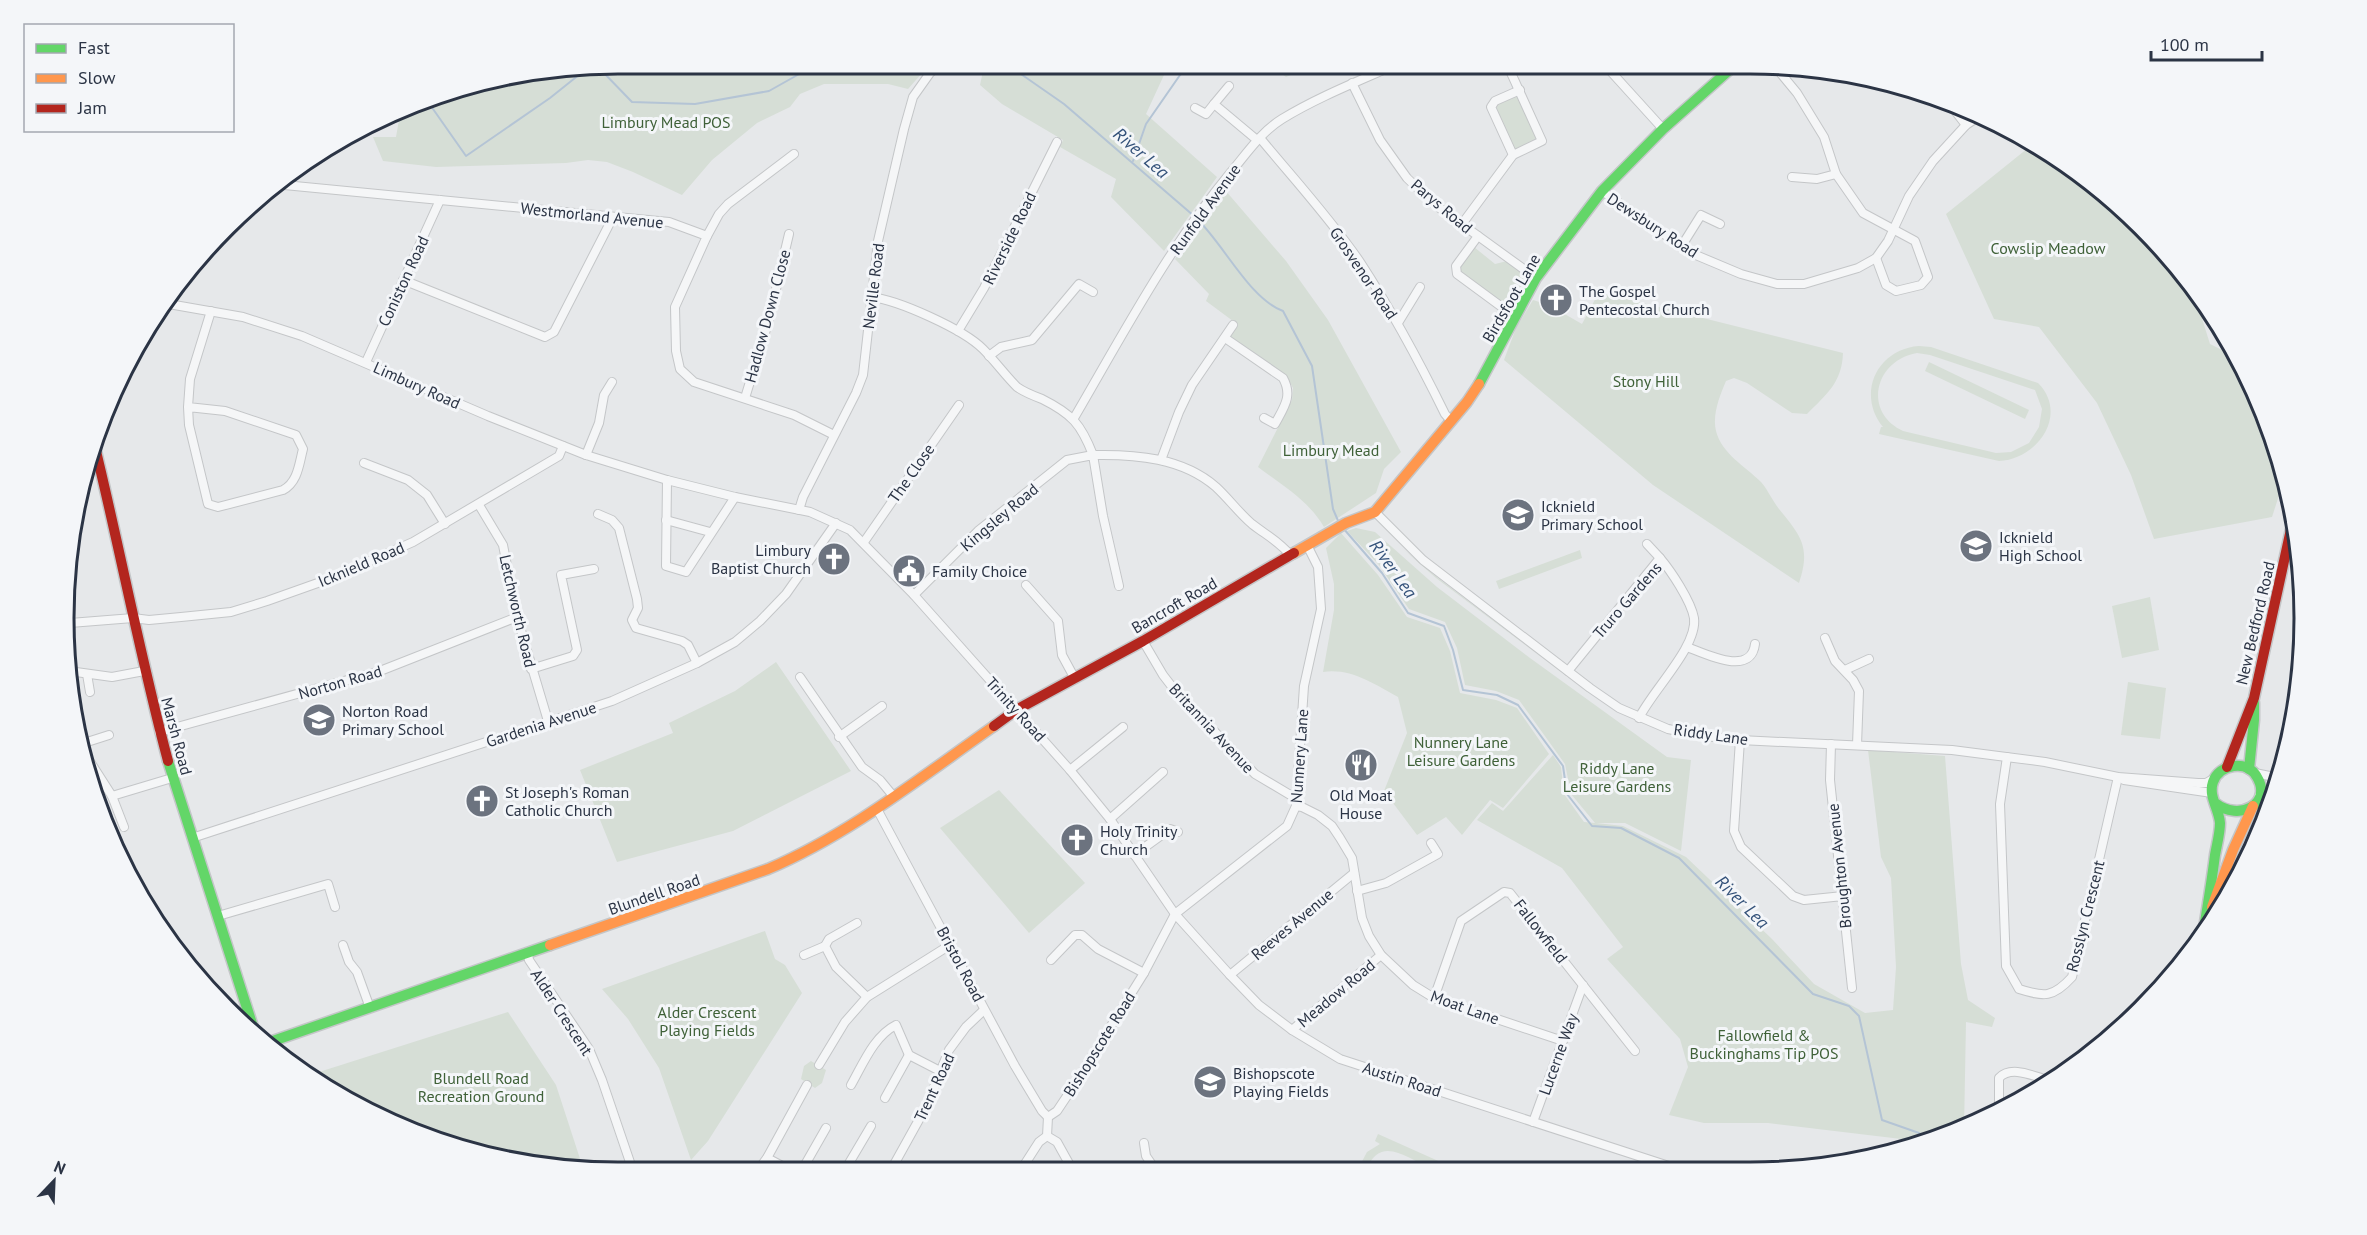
<svg xmlns="http://www.w3.org/2000/svg" width="2367" height="1235" font-family="'PT Sans',sans-serif">
<style>
.green{fill:#d6ded6;fill-rule:evenodd}
.lines{fill:none;stroke-linecap:round;stroke-linejoin:round}
.stream{stroke:#b4c4d5;stroke-width:2}
.street-casing{stroke:#c4c6c8;stroke-width:10}
.fast-casing{stroke:#c4c6c8;stroke-width:13}
.slow-casing{stroke:#c4c6c8;stroke-width:13}
.jam-casing{stroke:#c4c6c8;stroke-width:13}
.street{stroke:#f5f6f7;stroke-width:8}
.fast{stroke:#63d668;stroke-width:10}
.slow{stroke:#ff974d;stroke-width:10}
.jam{stroke:#b3261e;stroke-width:10}
.labels{text-anchor:middle;stroke-width:6;stroke-linejoin:round;paint-order:stroke}
.park-label{font-size:16px;fill:#3f6138;stroke:#f4f6f9}
.street-label{font-size:16px;fill:#2b3445;stroke:#f4f6f9}
.poi-label{font-size:16px;fill:#2b3445;stroke:#f4f6f9;text-anchor:start}
.water-label{font-size:18px;font-style:italic;fill:#34527a;stroke:#f4f6f9}
.rim{fill:none;stroke:#2b3445;stroke-width:3}
</style>
<rect width="100%" height="100%" fill="#e6e8ea"/>
<!-- green -->
<g class="green">
<polygon points="617,63 931,63 908,89 888,84 824,84 800,94 790,107 757,123 712,160 682,195 633,172 607,162 588,160 566,163 436,167 383,161 373,137 396,137 400,114 439,93"/>
<polygon points="975,63 1179,64 1164,75 1146,114 1217,177 1164,251 1111,197 1116,179 1060,147 1063,140 1002,104 980,85 983,71"/>
<polygon points="1269,64 1317,64 1286,77"/>
<polygon points="1519,95 1537,138 1515,150 1495,105"/>
<polygon points="2033,144 2087,177 2166,252 2193,290 2210,344 2238,358 2274,439 2284,480 2272,517 2154,539 2131,475 2097,403 2039,327 1994,319 1946,214"/>
<path d="M1225,190L1286,261L1328,320L1401,452L1384,469L1376,493L1324,527C1308,500 1282,485 1258,467L1292,400L1293,388L1286,375L1228,340L1237,324L1206,301L1209,294L1175,259Z"/>
<polygon points="1474,247 1495,264 1507,261 1524,273 1525,282 1513,303 1504,305 1462,275 1460,267"/>
<path d="M1599,292L1843,353C1842,382 1827,394 1807,414L1792,413L1747,383L1734,378L1726,381C1720,395 1712,415 1716,431C1722,454 1745,466 1761,482C1768,490 1772,500 1779,509C1801,536 1811,547 1799,583L1653,485L1504,360L1516,328L1533,300L1549,305L1582,324Z"/>
<path d="M1919,346L1931,347L2038,383C2069,414 2038,459 1999,461L1879,434L1881,427H1883C1856,394 1877,349 1919,346ZM1917,353L1930,355L2035,390L2042,409L2039,427L2029,443L2011,452L1996,453L1903,431C1862,412 1875,360 1917,353Z"/>
<polygon points="1929,362 2029,410 2025,419 1925,371"/>
<polygon points="1356,528 1375,532 1437,587 1530,658 1667,757 1691,760 1681,851 1625,823 1596,823 1623,826 1686,857 1772,939 1814,984 1865,1013 1893,1010 1896,967 1891,878 1881,857 1868,750 1945,756 1961,964 1968,1000 1995,1018 1992,1027 1966,1022 1964,1129 1918,1141 1768,1123 1704,1123 1669,1115 1688,1067 1680,1039 1607,959 1623,947 1562,868 1477,820 1492,803 1503,811 1553,755 1561,767 1564,794 1584,822 1595,823 1571,794 1565,764 1519,700 1496,691 1465,685 1457,648 1445,622 1409,609 1379,565 1347,531"/>
<path d="M1341,533L1378,575L1407,617L1440,628L1450,651L1460,693L1496,700L1517,708L1549,754L1503,808L1490,800L1462,835L1446,817L1417,835L1384,791L1407,733L1398,697C1374,684 1351,668 1323,672L1334,610V584L1326,548Z"/>
<polygon points="1402,548 1438,578 1584,689 1436,578"/>
<polygon points="1580,550 1582,558 1499,589 1496,581"/>
<polygon points="2150,597 2159,650 2122,658 2112,606"/>
<polygon points="776,662 851,771 733,831 617,862 580,770 673,733 669,723 735,691"/>
<polygon points="2128,682 2166,688 2160,739 2121,735"/>
<polygon points="999,790 1085,883 1029,933 940,828"/>
<polygon points="765,931 775,959 785,965 802,993 708,1141 691,1160 659,1068 628,1019 602,989"/>
<polygon points="508,1012 556,1085 584,1171 474,1153 373,1115 321,1078 319,1072"/>
<polygon points="811,1061 826,1070 822,1083 815,1088 801,1079 804,1066"/>
<path d="M1378,1134L1454,1168C1447,1168 1437,1170 1430,1168C1409,1159 1380,1134 1367,1169H1358L1367,1152L1380,1144L1375,1141Z"/>
</g>
<g class="lines">
<!-- stream -->
<g class="stream">
<polyline points="1005,63 1064,104 1194,216"/>
<polyline points="426,99 466,156 550,98 585,70 602,71 632,102 695,104 769,91 817,64 840,63 875,71 893,63"/>
<polyline points="1133,161 1146,124 1180,75 1194,64"/>
<path d="M1198,220C1224,245 1250,299 1283,311L1312,366L1333,509L1339,523"/>
<polyline points="1343,528 1382,573 1408,613 1444,626 1453,650 1463,690 1497,695 1518,705 1563,766 1567,794 1592,826 1621,828 1679,858 1813,994 1849,1006 1859,1016 1882,1120 1919,1133 1929,1139"/>
</g>
<defs>
<g id="street">
<polyline points="1604,64 1663,129"/>
<polyline points="1773,64 1797,93 1824,137 1836,174 1863,213 1915,241 1928,277 1921,285 1896,291 1886,285 1876,258"/>
<polyline points="1352,83 1380,140 1407,178 1434,204 1536,278"/>
<polyline points="1229,86 1214,104 1257,140"/>
<polyline points="1949,103 1966,125"/>
<polyline points="1195,108 1206,114 1214,104"/>
<path d="M1260,138C1293,178 1330,218 1360,262C1392,311 1419,361 1445,414L1451,421"/>
<polyline points="1513,155 1491,107 1495,101 1520,90"/>
<polyline points="1792,177 1817,179 1836,174"/>
<polyline points="274,184 669,222 707,236 675,307 676,351 680,369 694,382 794,415 834,435"/>
<polyline points="1602,191 1691,253 1741,274 1777,284 1804,284 1858,268 1876,258 1888,241 1909,196 1933,161 1966,125 1981,115"/>
<polyline points="1462,224 1513,155 1542,141 1507,64"/>
<polyline points="707,236 719,214 728,204 794,154"/>
<polyline points="1478,236 1456,266 1457,274 1514,316"/>
<polyline points="1681,247 1701,215 1720,224"/>
<polyline points="403,280 545,337 554,332 613,217"/>
<path d="M871,297C898,300 963,329 983,349C995,361 1005,375 1017,387C1024,392 1034,396 1042,399C1072,414 1081,424 1093,455C1136,454 1183,458 1216,487C1229,499 1239,513 1252,524C1266,535 1280,542 1291,556"/>
<polyline points="163,303 243,317 302,336 488,416 586,455 667,480 735,497 810,512 850,530 914,595 1070,770 1110,819 1175,914 1230,975 1259,1005 1292,1030 1340,1059 1675,1168"/>
<polyline points="1398,323 1420,287"/>
<polyline points="958,331 984,288 1057,142"/>
<path d="M1225,338L1283,378C1293,396 1284,407 1275,424L1264,418"/>
<polyline points="989,356 1001,347 1032,340 1079,284 1093,292"/>
<polyline points="366,362 440,200"/>
<polyline points="745,398 768,323 789,234"/>
<path d="M188,407L225,411L296,435L303,449C299,464 298,482 283,490L218,507L208,504L189,425L188,407L190,379L211,311"/>
<path d="M1074,418C1123,334 1169,247 1231,172C1247,153 1261,132 1282,119C1318,97 1359,81 1397,64"/>
<polyline points="586,455 599,423 604,395 612,382"/>
<polyline points="1161,460 1179,412 1192,385 1233,325"/>
<polyline points="364,463 408,480 427,495 445,524"/>
<polyline points="667,480 666,566 686,572 735,497"/>
<polyline points="479,505 503,545 517,617 548,721"/>
<polyline points="799,510 803,497 856,393 863,375 878,241 904,129 913,97 930,73 941,63"/>
<polyline points="1375,512 1423,560 1590,688 1619,708 1668,729 1705,736 1740,740 1952,750 2045,762 2118,777 2198,783 2206,783 2213,779"/>
<polyline points="598,514 612,520 619,528 637,599 638,608 632,620 636,628 682,641 688,645 697,663"/>
<polyline points="666,520 710,532"/>
<polyline points="864,542 959,405"/>
<polyline points="1647,544 1660,558"/>
<polyline points="1026,585 1058,621 1062,655 1075,679"/>
<polyline points="914,595 978,531 1067,460 1093,455 1103,516 1119,586"/>
<polyline points="70,623 133,618 149,620 181,617 231,612 267,601 329,579 413,542 559,456 563,446"/>
<polyline points="1825,638 1835,661 1853,680 1859,691 1857,745"/>
<polyline points="1143,641 1163,675 1173,688 1255,774 1297,799"/>
<path d="M1687,647C1706,654 1751,677 1755,644"/>
<polyline points="531,669 573,656 577,650 561,575 594,569"/>
<polyline points="1845,670 1869,659"/>
<path d="M1568,671L1660,558C1671,571 1691,601 1694,618C1698,646 1652,691 1639,718"/>
<polyline points="76,672 112,677 144,671"/>
<polyline points="87,674 90,692"/>
<polyline points="800,677 862,767 880,780 894,797"/>
<polyline points="159,732 380,671 517,617"/>
<polyline points="839,737 882,706"/>
<polyline points="1740,740 1734,831 1741,847 1793,896 1804,900 1843,896"/>
<polyline points="84,743 109,735"/>
<polyline points="1831,744 1830,780 1852,988"/>
<path d="M2007,757L2000,804L2006,966L2019,989C2044,997 2053,998 2072,977L2118,777"/>
<polyline points="89,760 112,796 124,827"/>
<polyline points="1070,770 1123,727"/>
<polyline points="2255,773 2279,778"/>
<polyline points="2124,780 2212,793"/>
<polyline points="112,796 172,778"/>
<polyline points="2259,796 2274,790"/>
<polyline points="1296,806 1302,807 1318,815 1332,826 1340,838 1352,858 1362,918 1369,936 1381,955 1413,985 1434,998 1563,1041"/>
<polyline points="877,809 1015,1066 1042,1111 1048,1117"/>
<polyline points="1110,819 1163,772"/>
<polyline points="192,838 612,701 697,663 735,642 760,621 786,594 836,523"/>
<polyline points="1134,855 1170,829 1178,832"/>
<polyline points="1357,891 1386,883 1438,854 1431,843"/>
<polyline points="218,916 328,884 335,907"/>
<polyline points="857,923 829,939 825,946 836,967 867,997"/>
<polyline points="343,945 349,962 357,972 370,1008"/>
<polyline points="528,954 529,960 589,1049 602,1080 633,1171"/>
<polyline points="804,955 825,946"/>
<polyline points="1051,960 1075,935 1082,935 1098,949 1144,973"/>
<polyline points="1230,975 1354,873"/>
<polyline points="1434,998 1461,921 1504,892 1510,893 1635,1051"/>
<polyline points="1292,1030 1381,955"/>
<polyline points="819,1065 845,1022 867,997 950,945"/>
<path d="M851,1085C863,1064 874,1036 896,1025L909,1055L940,1071"/>
<polyline points="885,1098 909,1055"/>
<path d="M1999,1108V1078C2011,1065 2033,1076 2048,1080"/>
<polyline points="1533,1122 1583,985"/>
<polyline points="1047,1136 1057,1142 1072,1169"/>
<polyline points="1144,1143 1146,1156 1155,1169"/>
<polyline points="767,1158 790,1170"/>
<polyline points="758,1170 767,1158 807,1085"/>
<polyline points="802,1170 826,1128"/>
<polyline points="845,1170 871,1126"/>
<polyline points="891,1170 926,1107 949,1050 966,1027 984,1010"/>
<polyline points="1021,1170 1039,1142 1047,1136 1048,1117 1057,1111 1071,1090 1144,973 1175,914 1287,826 1296,806 1304,686 1321,609 1318,567 1308,547"/>
</g>
<g id="fast">
<polyline points="1479,384 1536,278 1602,191 1663,129 1736,64"/>
<polyline points="168,761 254,1030"/>
<polyline points="2249,769 2254,720 2254,703"/>
<path d="M2204,928C2208,904 2212,879 2215,855C2217,844 2220,833 2220,823C2219,809 2208,796 2213,782C2219,764 2247,759 2257,777C2273,804 2239,822 2215,803"/>
<polyline points="270,1042 550,945"/>
</g>
<g id="slow">
<polyline points="1294,553 1346,523 1375,512 1467,402 1479,384"/>
<polyline points="2212,907 2233,850 2253,806"/>
<path d="M550,945L768,869C850,834 921,777 994,726"/>
</g>
<g id="jam">
<path d="M94,443C120,549 140,656 168,761"/>
<polyline points="994,726 1016,710 1143,641 1294,553"/>
<polyline points="2227,767 2254,698 2293,520"/>
</g>
</defs>
<!-- street casing -->
<use href="#street" class="street-casing"/>
<!-- fast casing -->
<use href="#fast" class="fast-casing"/>
<!-- slow casing -->
<use href="#slow" class="slow-casing"/>
<!-- jam casing -->
<use href="#jam" class="jam-casing"/>
<!-- street -->
<use href="#street" class="street"/>
<!-- fast -->
<use href="#fast" class="fast"/>
<!-- slow -->
<use href="#slow" class="slow"/>
<!-- jam -->
<use href="#jam" class="jam"/>
</g>
<!-- icons -->
<defs>
<symbol id="church-disc" viewBox="-11 -11 22 22"><circle r="9.5" fill="#6c737f" stroke="#f4f6f9"/><path d="M-1.2-6h2.4v3.5h3.3v2.4h-3.3V6h-2.4V-.1h-3.3v-2.4h3.3Z" fill="#fff"/></symbol>
<symbol id="school-disc" viewBox="-11 -11 22 22"><circle r="9.5" fill="#6c737f" stroke="#f4f6f9"/><path d="M0-5L7-2L0 1L-7-2ZM-4 1L0 2.5L4 1V4Q0 6-4 4Z" fill="#fff"/></symbol>
<symbol id="civic-disc" viewBox="-11 -11 22 22"><circle r="9.5" fill="#6c737f" stroke="#f4f6f9"/><path d="M-.6-6.5H3V-4.5H.6V-3L4-1V1h2V6H-6V1h2V-1L-.6-3ZM-1.2 2.5V6h2.4V2.5Z" fill="#fff"/></symbol>
<symbol id="restaurant-disc" viewBox="-11 -11 22 22"><circle r="9.5" fill="#6c737f" stroke="#f4f6f9"/><path d="M-5-6h1v4h1v-4h1v4h1v-4h1v5L-1.5 .5V6h-2V.5L-5-1ZM5-6V6H3V1.5H1.5Q1.5-4 5-6Z" fill="#fff"/></symbol>
</defs>
<g fill-rule="evenodd">
<use href="#church-disc" x="1537" y="281" width="38" height="38"/>
<use href="#school-disc" x="1499" y="496" width="38" height="38"/>
<use href="#school-disc" x="1957" y="527" width="38" height="38"/>
<use href="#church-disc" x="815" y="540" width="38" height="38"/>
<use href="#civic-disc" x="890" y="552" width="38" height="38"/>
<use href="#school-disc" x="300" y="701" width="38" height="38"/>
<use href="#restaurant-disc" x="1342" y="746" width="38" height="38"/>
<use href="#church-disc" x="463" y="782" width="38" height="38"/>
<use href="#church-disc" x="1058" y="821" width="38" height="38"/>
<use href="#school-disc" x="1191" y="1063" width="38" height="38"/>
</g>
<g class="labels">
<!-- park labels -->
<g class="park-label">
<text x="666" y="128">Limbury Mead POS</text>
<text x="2048" y="254">Cowslip Meadow</text>
<text x="1646" y="387">Stony Hill</text>
<text x="1331" y="456">Limbury Mead</text>
<text x="1461" y="748">Nunnery Lane<tspan x="1461" dy="18">Leisure Gardens</tspan></text>
<text x="1617" y="774">Riddy Lane<tspan x="1617" dy="18">Leisure Gardens</tspan></text>
<text x="707" y="1018">Alder Crescent<tspan x="707" dy="18">Playing Fields</tspan></text>
<text x="1764" y="1041">Fallowfield &amp;<tspan x="1764" dy="18">Buckinghams Tip POS</tspan></text>
<text x="481" y="1084">Blundell Road<tspan x="481" dy="18">Recreation Ground</tspan></text>
</g>
<!-- street labels -->
<g class="street-label">
<text transform="translate(1442 206) rotate(40)" y="6">Parys Road</text>
<text transform="translate(1205 209) rotate(-54)" y="6">Runfold Avenue</text>
<text transform="translate(592 215) rotate(6)" y="6">Westmorland Avenue</text>
<text transform="translate(1653 225) rotate(33)" y="6">Dewsbury Road</text>
<text transform="translate(1009 238) rotate(-64)" y="6">Riverside Road</text>
<text transform="translate(1364 273) rotate(56)" y="6">Grosvenor Road</text>
<text transform="translate(403 281) rotate(-65)" y="6">Coniston Road</text>
<text transform="translate(873 286) rotate(-83)" y="6">Neville Road</text>
<text transform="translate(1511 298) rotate(-60)" y="6">Birdsfoot Lane</text>
<text transform="translate(767 316) rotate(-75)" y="6">Hadlow Down Close</text>
<text transform="translate(417 385) rotate(24)" y="6">Limbury Road</text>
<text transform="translate(911 473) rotate(-55)" y="6">The Close</text>
<text transform="translate(999 517) rotate(-40)" y="6">Kingsley Road</text>
<text transform="translate(361 564) rotate(-23)" y="6">Icknield Road</text>
<text transform="translate(1627 600) rotate(-49)" y="6">Truro Gardens</text>
<text transform="translate(1174 605) rotate(-30)" y="6">Bancroft Road</text>
<text transform="translate(518 611) rotate(77)" y="6">Letchworth Road</text>
<text transform="translate(2255 623) rotate(-77)" y="6">New Bedford Road</text>
<text transform="translate(340 682) rotate(-16)" y="6">Norton Road</text>
<text transform="translate(1016 709) rotate(48)" y="6">Trinity Road</text>
<text transform="translate(541 724) rotate(-18)" y="6">Gardenia Avenue</text>
<text transform="translate(1212 728) rotate(47)" y="6">Britannia Avenue</text>
<text transform="translate(1711 734) rotate(8)" y="6">Riddy Lane</text>
<text transform="translate(177 736) rotate(75)" y="6">Marsh Road</text>
<text transform="translate(1299 756) rotate(-86)" y="6">Nunnery Lane</text>
<text transform="translate(1839 866) rotate(-96)" y="6">Broughton Avenue</text>
<text transform="translate(654 894) rotate(-19)" y="6">Blundell Road</text>
<text transform="translate(2085 916) rotate(-76)" y="6">Rosslyn Crescent</text>
<text transform="translate(1292 924) rotate(-40)" y="6">Reeves Avenue</text>
<text transform="translate(1541 931) rotate(52)" y="6">Fallowfield</text>
<text transform="translate(961 964) rotate(62)" y="6">Bristol Road</text>
<text transform="translate(1336 993) rotate(-40)" y="6">Meadow Road</text>
<text transform="translate(1465 1007) rotate(20)" y="6">Moat Lane</text>
<text transform="translate(562 1012) rotate(57)" y="6">Alder Crescent</text>
<text transform="translate(1099 1044) rotate(-58)" y="6">Bishopscote Road</text>
<text transform="translate(1558 1054) rotate(-70)" y="6">Lucerne Way</text>
<text transform="translate(1402 1079) rotate(18)" y="6">Austin Road</text>
<text transform="translate(934 1087) rotate(-65)" y="6">Trent Road</text>
</g>
<!-- poi labels -->
<g class="poi-label">
<text x="1579" y="297">The Gospel<tspan x="1579" dy="18">Pentecostal Church</tspan></text>
<text x="1541" y="512">Icknield<tspan x="1541" dy="18">Primary School</tspan></text>
<text x="1999" y="543">Icknield<tspan x="1999" dy="18">High School</tspan></text>
<text x="811" y="556" text-anchor="end">Limbury<tspan x="811" dy="18">Baptist Church</tspan></text>
<text x="932" y="577">Family Choice</text>
<text x="342" y="717">Norton Road<tspan x="342" dy="18">Primary School</tspan></text>
<text x="505" y="798">St Joseph's Roman<tspan x="505" dy="18">Catholic Church</tspan></text>
<text x="1361" y="801" text-anchor="middle">Old Moat<tspan x="1361" dy="18">House</tspan></text>
<text x="1100" y="837">Holy Trinity<tspan x="1100" dy="18">Church</tspan></text>
<text x="1233" y="1079">Bishopscote<tspan x="1233" dy="18">Playing Fields</tspan></text>
</g>
<!-- water labels -->
<g class="water-label">
<text transform="translate(1141 153) rotate(41)" y="6">River Lea</text>
<text transform="translate(1393 569) rotate(54)" y="6">River Lea</text>
<text transform="translate(1742 902) rotate(45)" y="6">River Lea</text>
</g>
</g>
<!-- crop -->
<path d="M0 0H2367V1235H0ZM618 74H1750A544 544 0 0 1 2294 618V618A544 544 0 0 1 1750 1162H618A544 544 0 0 1 74 618V618A544 544 0 0 1 618 74Z" fill="#f4f6f9" fill-rule="evenodd"/>
<path class="rim" d="M618 74H1750A544 544 0 0 1 2294 618V618A544 544 0 0 1 1750 1162H618A544 544 0 0 1 74 618V618A544 544 0 0 1 618 74Z"/>
<!-- legend -->
<rect x="24" y="24" width="210" height="108" fill="#f4f6f9" stroke="#a4a8b1" stroke-width="1.5"/>
<rect x="36" y="44" width="30" height="9" fill="#63d668" stroke="#a4a8b1" stroke-width="1.5"/>
<text x="78" y="54" font-size="18" fill="#2b3445">Fast</text>
<rect x="36" y="74" width="30" height="9" fill="#ff974d" stroke="#a4a8b1" stroke-width="1.5"/>
<text x="78" y="84" font-size="18" fill="#2b3445">Slow</text>
<rect x="36" y="104" width="30" height="9" fill="#b3261e" stroke="#a4a8b1" stroke-width="1.5"/>
<text x="78" y="114" font-size="18" fill="#2b3445">Jam</text>
<!-- north arrow -->
<g transform="translate(54 1181) rotate(23)" stroke="#f4f6f9" stroke-width="4.5" paint-order="stroke">
<path d="M0-4.5L10 22L0 15L-10 22Z" fill="#2b3445"/>
<text y="-9" font-size="16" font-weight="bold" text-anchor="middle" fill="#2b3445">N</text>
</g>
<!-- scale -->
<path d="M2151 51v9h111v-9" fill="none" stroke="#2b3445" stroke-width="3"/>
<text x="2160" y="51" font-size="18" fill="#2b3445" stroke="#f4f6f9" stroke-width="4.5" paint-order="stroke">100 m</text>
</svg>
